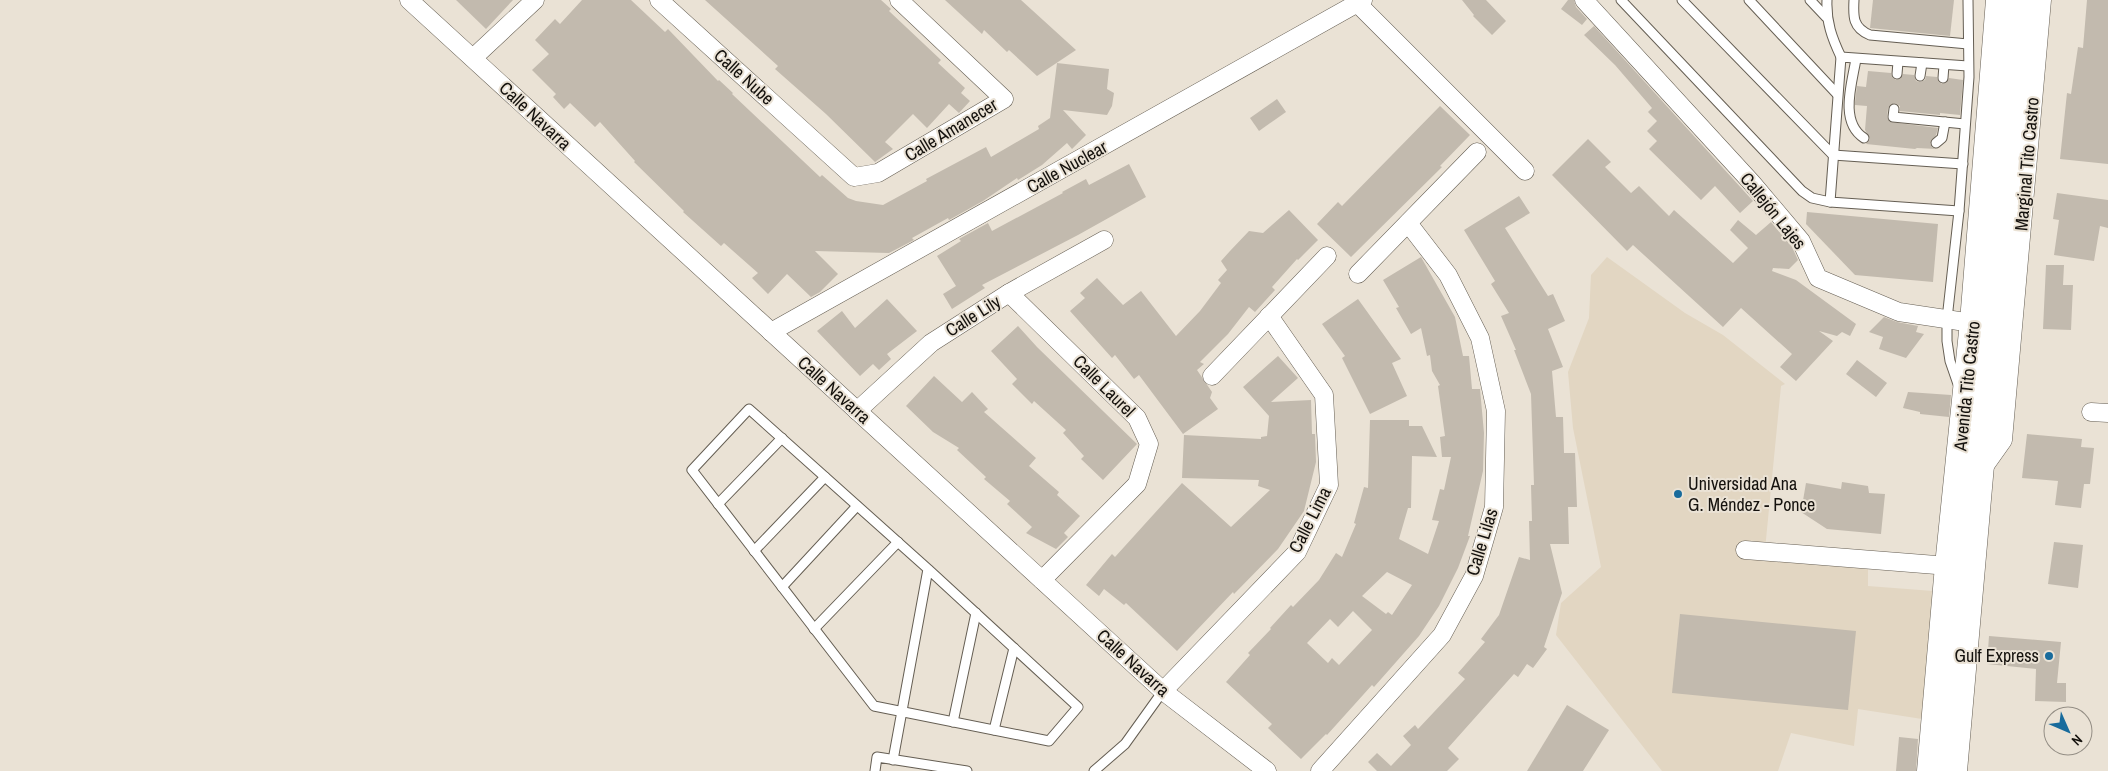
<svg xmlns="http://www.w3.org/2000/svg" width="2108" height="771" font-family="'Archivo Narrow',sans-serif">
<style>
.built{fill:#e2d6c2}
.building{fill:#c2baae;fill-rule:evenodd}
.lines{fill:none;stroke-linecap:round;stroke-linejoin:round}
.lane-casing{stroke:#655e53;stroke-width:11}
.street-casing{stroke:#655e53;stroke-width:19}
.primary-casing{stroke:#655e53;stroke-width:29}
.lane{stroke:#fff;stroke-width:9}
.street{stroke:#fff;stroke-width:18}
.primary{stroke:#fff;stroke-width:28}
.poi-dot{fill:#186b9c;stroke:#eae2d5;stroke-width:2}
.labels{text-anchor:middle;stroke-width:4;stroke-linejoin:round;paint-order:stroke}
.street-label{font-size:18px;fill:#14110d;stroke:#eae2d5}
.poi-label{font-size:18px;fill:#14110d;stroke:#eae2d5;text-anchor:start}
</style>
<rect width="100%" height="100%" fill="#eae2d5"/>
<!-- built -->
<polygon class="built" points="1607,257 1685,313 1723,335 1785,384 1781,386 1764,560 1868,569 1868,586 1933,591 1922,719 1858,709 1854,746 1791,733 1778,771 1662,771 1556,635 1561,603 1601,567 1573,428 1568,372 1589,318 1591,275"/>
<!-- building -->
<g class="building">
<polygon points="456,0 513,0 486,29"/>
<polygon points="582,0 631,0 665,32 668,29 718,81 719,80 733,93 732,94 820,177 822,175 848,198 856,201 883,205 927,181 926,179 986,147 991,157 1039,129 1038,126 1050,118 1057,63 1109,69 1107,89 1114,93 1112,106 1107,115 1063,110 1086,135 1072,149 1067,143 1042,165 1018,180 1017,178 983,201 949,220 948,218 912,238 914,240 889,253 815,251 838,274 820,292 811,297 787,274 768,294 752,278 758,273 724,243 721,246 683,212 684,211 634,162 635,161 600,122 595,127 570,103 564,109 553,97 556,94 532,70 549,54 535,40 555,19 560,24"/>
<polygon points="705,0 881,0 891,9 889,11 941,60 938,63 965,88 961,93 970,101 959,113 949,104 927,128 913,114 885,142 893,149 875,162 826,114 775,69 778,66"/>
<polygon points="945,0 1021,0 1076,50 1037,76 1009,50 1007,52 984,30 982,34"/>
<polygon points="1462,0 1486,0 1506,21 1492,35 1473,16 1474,15"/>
<polygon points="1568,0 1574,0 1576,7 1587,19 1582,25 1561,9"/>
<polygon points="1873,0 1954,0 1950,36 1870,28"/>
<polygon points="2087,0 2108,0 2108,164 2060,159 2067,93 2071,94 2078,47 2083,48"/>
<polygon points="1594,26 1753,201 1740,213 1715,186 1701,200 1649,149 1657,141 1647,131 1657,121 1648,112 1652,108 1615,65 1584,35"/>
<polygon points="1868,71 1891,73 1892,77 1896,80 1900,79 1903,74 1914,75 1916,81 1920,82 1925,80 1926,76 1937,77 1938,81 1942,84 1946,83 1949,78 1963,80 1960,115 1940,113 1940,115 1900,111 1900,106 1894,103 1888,108 1887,117 1890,122 1938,128 1936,135 1930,144 1932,147 1936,149 1917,148 1915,149 1866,144 1870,139 1865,130 1867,106 1855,105 1855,102 1857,86 1866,87"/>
<polygon points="1277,99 1286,112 1259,131 1250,118"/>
<polygon points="1440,106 1470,135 1440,166 1442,167 1351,257 1317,224 1338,202 1342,206"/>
<polygon points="1588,139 1611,162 1605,167 1631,193 1639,186 1669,216 1674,210 1733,263 1748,248 1730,230 1738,220 1756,235 1771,222 1792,247 1798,260 1789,269 1773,268 1772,271 1796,280 1856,324 1850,336 1842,332 1837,336 1819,331 1833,341 1796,381 1780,367 1792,354 1741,308 1723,327 1633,245 1627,251 1552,175"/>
<polygon points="1129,164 1146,197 1078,235 982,285 985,288 952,309 943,294 956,286 937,256 961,241 959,239 988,223 992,231 1063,193 1062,192 1086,179 1089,185"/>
<polygon points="2057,193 2108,200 2108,228 2100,226 2094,261 2054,255 2059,220 2053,219"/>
<polygon points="1519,196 1530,213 1505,228 1548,296 1553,294 1565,321 1548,329 1563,367 1552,371 1556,417 1563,417 1564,453 1575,453 1577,507 1568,507 1569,544 1550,544 1562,593 1544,647 1547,649 1533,668 1527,664 1518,677 1514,674 1448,748 1459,759 1447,771 1377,771 1368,762 1377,753 1391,766 1411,745 1403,736 1415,725 1418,729 1465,679 1458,673 1485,642 1481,639 1499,615 1519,557 1530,560 1529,521 1532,521 1531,485 1534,485 1531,394 1514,350 1516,350 1501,316 1509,313 1491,284 1495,281 1464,230"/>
<polygon points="1289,210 1318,240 1298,260 1297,259 1272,287 1275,290 1255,312 1249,307 1228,334 1200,362 1204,364 1197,370 1212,392 1210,398 1218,409 1183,434 1139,375 1134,379 1115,355 1112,358 1070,311 1085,298 1080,293 1097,278 1123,305 1141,291 1176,336 1200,311 1221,283 1218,280 1227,270 1221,261 1230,251 1249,231 1263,233"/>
<polygon points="1807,212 1938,224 1933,282 1855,275 1806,224"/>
<path d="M1421,257L1455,317L1463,356H1469L1472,389H1480L1484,433L1483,471L1468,536H1470L1458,568L1439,606L1419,636L1374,687L1372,685L1327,735L1326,734L1301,759L1268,728L1272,724L1226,682L1250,655L1248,653L1271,629L1270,628L1291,605L1293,607L1319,580L1336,553L1342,557L1356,524L1354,523L1364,487L1368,488L1370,420H1409V426H1422L1437,457L1412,456L1411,508H1408L1399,539L1428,554L1439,521L1432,520L1440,489L1444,490L1451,457H1442L1440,437L1445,436L1438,386L1440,385L1432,371L1430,355L1427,356L1421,328L1411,334L1396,308L1399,307L1383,280ZM1387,572L1412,585L1392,615L1388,612L1386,614L1362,596ZM1353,611L1372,630L1339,665L1332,658L1328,663L1307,643L1330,619L1338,627Z"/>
<polygon points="2046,265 2064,265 2063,285 2073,285 2071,330 2043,329"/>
<polygon points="887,299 917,331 887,354 891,359 879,370 873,364 860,376 817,331 842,311 855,328"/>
<polygon points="1358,299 1401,359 1392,363 1407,396 1370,414 1342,358 1345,356 1322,324"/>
<polygon points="1884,317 1897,322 1918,326 1916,332 1924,334 1906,358 1879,349 1883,337 1869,332"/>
<polygon points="1018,326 1037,347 1137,444 1103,480 1081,459 1084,456 1063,433 1066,430 1034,401 1032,404 1012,384 1017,379 991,351"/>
<polygon points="1278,356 1298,378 1271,402 1311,400 1312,434 1315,434 1316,462 1304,511 1278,549 1234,594 1233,592 1177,651 1126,603 1124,605 1104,589 1099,596 1086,585 1112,554 1115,557 1182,483 1231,527 1270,490 1258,486 1259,480 1182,478 1184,435 1261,439 1261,437 1267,436 1269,416 1243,387"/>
<polygon points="1857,360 1887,383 1876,397 1846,374"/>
<polygon points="934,376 962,402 972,392 988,409 984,412 1036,458 1029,466 1059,492 1057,495 1080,516 1064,533 1068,537 1056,549 1026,533 1032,527 1007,504 1010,501 984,479 986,477 957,450 959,448 933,432 906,406"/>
<polygon points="1908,392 1951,395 1949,417 1920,414 1920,412 1903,408"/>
<polygon points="2027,434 2082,439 2081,447 2094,448 2090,484 2084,484 2081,508 2055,505 2058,481 2022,478"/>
<polygon points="1842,482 1868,486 1869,493 1885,494 1881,534 1827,529 1801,512 1806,483 1841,489"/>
<polygon points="2054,542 2083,545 2078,588 2048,584"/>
<polygon points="1680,614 1856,631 1848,710 1672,693"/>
<polygon points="1989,636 2061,642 2057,683 2066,683 2066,702 2035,701 2036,669 1987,664"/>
<polygon points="1567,705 1609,730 1583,771 1527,771"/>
<polygon points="1899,737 1918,739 1916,771 1896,771"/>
</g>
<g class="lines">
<defs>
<g id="lane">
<polyline points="1621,0 1802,191 1812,198 1830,202"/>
<polyline points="1682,0 1833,155 1963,164"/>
<polyline points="1749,0 1837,94"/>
<polyline points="1810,0 1826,17"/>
<path d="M1827,0C1826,22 1832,38 1841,57"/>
<path d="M1854,0C1853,17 1853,28 1870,35L1968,44"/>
<path d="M1856,59C1852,83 1839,122 1864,138"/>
<polyline points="1897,74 1898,62"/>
<polyline points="1920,76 1922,63"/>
<polyline points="1943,78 1944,65"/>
<polyline points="1894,109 1893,117 1965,124"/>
<polyline points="1936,143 1942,138 1945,122"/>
<polyline points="1959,211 1830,202 1841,57 1968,66"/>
<polyline points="1959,387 1950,361 1947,341 1947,319 1959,211 1969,77 1968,0"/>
<polyline points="718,504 782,438"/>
<polyline points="754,551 825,477"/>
<polyline points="782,587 857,506"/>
<polyline points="814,629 898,542"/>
<polyline points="953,722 976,613"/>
<polyline points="994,730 1014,648"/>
<polyline points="893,760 928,569 749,409 692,470 874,706 1049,741 1078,707 928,569"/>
<polyline points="875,771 877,757 967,771"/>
<polyline points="1094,771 1125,744 1163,691"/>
</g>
<g id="street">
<polyline points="409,0 1163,691 1267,771"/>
<polyline points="659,0 854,177 878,173 1004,99 899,0"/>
<polyline points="1584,0 1752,183 1801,241 1818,278 1899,312 2012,329"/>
<polyline points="1358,4 1525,171"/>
<polyline points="473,58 535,0"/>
<polyline points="1358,274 1477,152"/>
<polyline points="1009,293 1137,418 1149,444 1137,484 1042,580"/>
<polyline points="771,332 1363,0"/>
<polyline points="1212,376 1327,256"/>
<polyline points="857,411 931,343 1009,293 1104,240"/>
<polyline points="2091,412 2108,413"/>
<polyline points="1981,471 2003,440 2042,0"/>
<polyline points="1745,550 1949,566"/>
<polyline points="1163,691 1297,552 1329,485 1324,395 1269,316"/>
<polyline points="1320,771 1442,635 1474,576 1494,507 1496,411 1480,338 1448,275 1408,223"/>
</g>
<g id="primary">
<polyline points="1931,771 1949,566 1974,322 2000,0"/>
<polyline points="1953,771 2021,0"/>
</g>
</defs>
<!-- lane casing -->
<use href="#lane" class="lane-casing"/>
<!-- street casing -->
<use href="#street" class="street-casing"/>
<!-- primary casing -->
<use href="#primary" class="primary-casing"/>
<!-- lane -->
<use href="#lane" class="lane"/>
<!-- street -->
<use href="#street" class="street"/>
<!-- primary -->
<use href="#primary" class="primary"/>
</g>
<!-- markers -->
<g class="poi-dot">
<circle cx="1678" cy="494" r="5"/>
<circle cx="2049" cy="656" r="5"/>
</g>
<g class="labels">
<!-- street labels -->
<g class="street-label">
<text transform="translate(744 77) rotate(42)" y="6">Calle Nube</text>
<text transform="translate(535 116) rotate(43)" y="6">Calle Navarra</text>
<text transform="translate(951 130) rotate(-31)" y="6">Calle Amanecer</text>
<text transform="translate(2027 164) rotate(-85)" y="6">Marginal Tito Castro</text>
<text transform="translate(1067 167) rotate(-29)" y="6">Calle Nuclear</text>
<text transform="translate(1773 211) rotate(51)" y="6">Callejón Lajes</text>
<text transform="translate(973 316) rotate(-32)" y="6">Calle Lily</text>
<text transform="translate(1104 386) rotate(45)" y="6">Calle Laurel</text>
<text transform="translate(1967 386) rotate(-84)" y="6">Avenida Tito Castro</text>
<text transform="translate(834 390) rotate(42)" y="6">Calle Navarra</text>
<text transform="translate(1310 520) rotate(-63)" y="6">Calle Lima</text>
<text transform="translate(1482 542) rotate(-73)" y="6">Calle Lilas</text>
<text transform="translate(1133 663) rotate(42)" y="6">Calle Navarra</text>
</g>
<!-- poi labels -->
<g class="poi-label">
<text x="1688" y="490">Universidad Ana<tspan x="1688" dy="21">G. Méndez - Ponce</tspan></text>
<text x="2039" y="662" text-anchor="end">Gulf Express</text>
</g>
</g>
<!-- north arrow -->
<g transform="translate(2068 731) rotate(135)"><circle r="24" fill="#eae2d5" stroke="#948e85"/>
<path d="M0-4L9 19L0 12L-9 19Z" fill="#186b9c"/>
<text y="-8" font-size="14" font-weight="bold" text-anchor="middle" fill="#14110d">N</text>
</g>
</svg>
